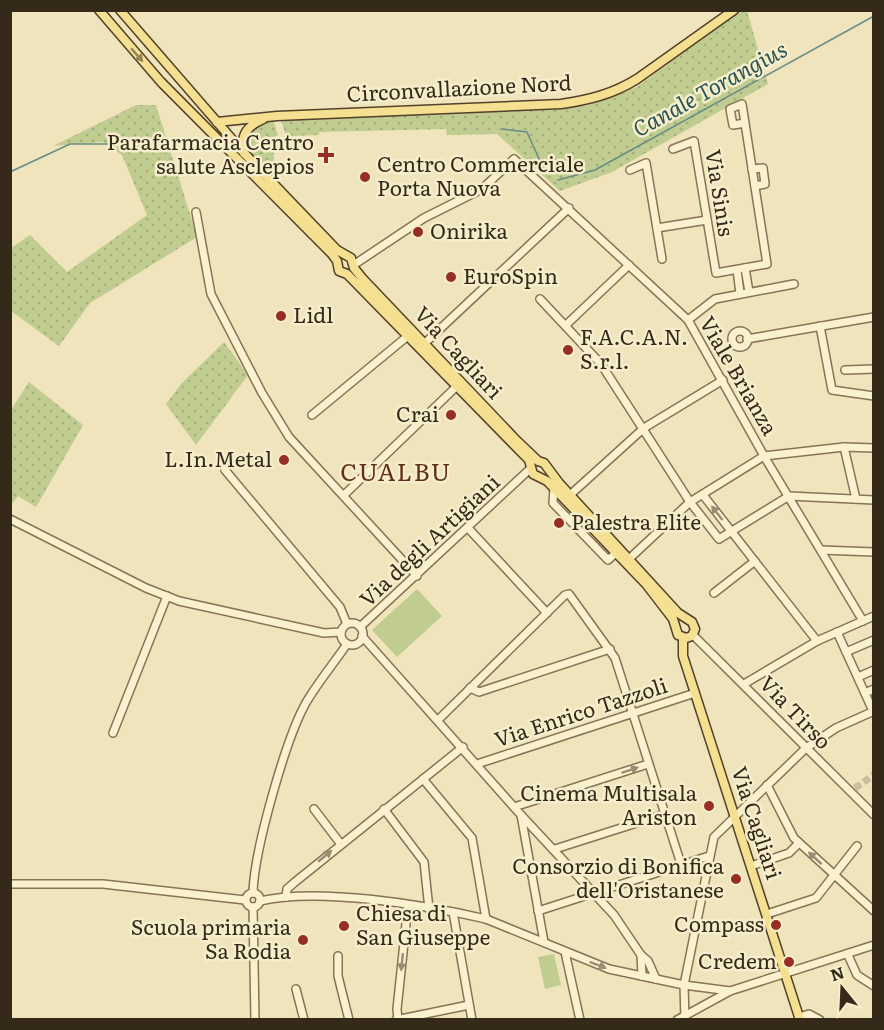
<svg xmlns="http://www.w3.org/2000/svg" width="884" height="1030" font-family="Literata,serif">
<style>
.grass{fill:url(#grass-dots)}
.park{fill:#c0cc90}
.lines{fill:none;stroke-linecap:round;stroke-linejoin:round}
.stream{stroke:#678d87;stroke-width:1.5}
.minor-tunnel{stroke:#cabf9c;stroke-width:7;stroke-dasharray:7 3.5;stroke-linecap:butt}
.minor-casing{stroke:#867455;stroke-width:10}
.major-casing{stroke:#53412a;stroke-width:11}
.minor{stroke:#faf1cf;stroke-width:7}
.major{stroke:#f5df91;stroke-width:8}
.oneway{fill:#958456}
.oneway2{fill:#988e74}
.poi-dot{fill:#972e24;stroke:#f6eecb;stroke-width:2}
.labels{text-anchor:middle;stroke-width:5;stroke-linejoin:round;paint-order:stroke}
.street-label{font-size:21px;fill:#352a1a;stroke:#f6eecb}
.poi-label{font-size:21px;fill:#352a1a;stroke:#f6eecb;text-anchor:end}
.water-label{font-size:22px;font-style:italic;fill:#295455;stroke:#f6eecb}
.quarter-label{font-size:24px;letter-spacing:1.5px;fill:#622f19;stroke:#f6eecb}
</style>
<defs>
<pattern id="grass-dots" width="8" height="8" patternUnits="userSpaceOnUse" patternTransform="scale(1.5)"><rect width="8" height="8" fill="#c0cc90"/><path d="M2 2h.1M6 6h.1" fill="none" stroke="#a6af7c" stroke-width="1.8" stroke-linecap="round"/></pattern>
</defs>
<rect width="100%" height="100%" fill="#efe4bc"/>
<!-- grass -->
<g class="grass">
<polygon points="738,11 747,11 768,84 612,172 560,191 497,134 447,135 446,129 319,132 319,135 292,136 285,133 281,120 586,106 637,87"/>
<polygon points="136,105 156,105 197,237 90,303 59,346 11,311 11,248 30,235 67,272 147,215 122,155 103,142 53,146"/>
<polygon points="273,120 278,135 273,138 275,181 247,152 246,135 263,121"/>
<polygon points="224,342 248,375 196,445 166,404 181,384"/>
<polygon points="29,382 83,425 36,507 18,496 11,505 11,410"/>
</g>
<!-- park -->
<g class="park">
<polygon points="417,589 442,616 397,657 372,630"/>
<polygon points="554,954 561,985 545,989 538,957"/>
</g>
<g class="lines">
<!-- stream -->
<g class="stream">
<polyline points="502,129 527,132 544,170"/>
<polyline points="10,172 70,144 145,144 165,147"/>
<polyline points="558,180 595,170 874,16"/>
</g>
<!-- minor-tunnel -->
<polyline class="minor-tunnel" points="855,788 874,775"/>
<defs>
<g id="minor">
<polyline points="673,149 694,141 716,273 767,264 742,104 730,109 733,125 745,123"/>
<polyline points="752,169 763,168 765,184 755,186"/>
<polyline points="630,170 646,163 662,259"/>
<polyline points="196,212 211,294 262,393 289,437 417,576"/>
<polyline points="657,228 707,220"/>
<polyline points="355,264 424,218 482,189 514,159 688,320 764,456 863,621"/>
<polyline points="745,268 749,292"/>
<polyline points="737,270 740,293"/>
<polyline points="540,299 601,364 690,502 719,539 789,496 874,500"/>
<polyline points="688,320 715,299 794,284"/>
<polyline points="566,325 629,265"/>
<polyline points="820,326 832,390 874,396"/>
<circle cx="740" cy="339" r="8"/>
<polyline points="747,339 874,317"/>
<polyline points="425,343 569,208"/>
<polyline points="845,370 874,369"/>
<polyline points="312,415 409,335"/>
<polyline points="844,447 856,499"/>
<polyline points="225,470 340,607 347,624"/>
<polyline points="554,488 553,503 608,560 617,552"/>
<polyline points="344,495 457,386"/>
<polyline points="570,495 644,428 723,380"/>
<polyline points="703,495 817,641"/>
<polyline points="10,519 146,588 179,601 324,633 341,632"/>
<polyline points="468,528 547,613"/>
<polyline points="821,550 874,552"/>
<polyline points="629,559 690,502 764,456 844,447 874,448"/>
<polyline points="714,593 755,561"/>
<circle cx="352" cy="634" r="11"/>
<polyline points="360,627 531,468"/>
<polyline points="837,632 873,711"/>
<polyline points="693,635 874,815"/>
<polyline points="362,636 521,815 614,915 641,955 648,961 656,979"/>
<polyline points="846,652 874,640"/>
<polyline points="858,677 874,670"/>
<polyline points="744,684 817,641 874,616"/>
<polyline points="470,688 479,692 610,649"/>
<polyline points="865,693 874,689"/>
<polyline points="439,719 565,595 569,594 615,658 681,864"/>
<polyline points="113,733 167,596"/>
<polyline points="477,764 695,693"/>
<polyline points="423,779 472,838 486,919"/>
<polyline points="767,785 794,838 874,911"/>
<polyline points="514,807 648,764"/>
<polyline points="314,809 340,843"/>
<polyline points="384,809 424,862 429,909"/>
<polyline points="521,815 544,942"/>
<polyline points="555,849 665,814"/>
<polyline points="751,866 789,853 799,843"/>
<polyline points="10,884 103,884 245,900"/>
<circle cx="253" cy="900" r="7"/>
<path d="M253,893C254,851 286,737 307,701C319,681 334,663 347,644"/>
<polyline points="286,897 287,889 295,882 463,747"/>
<path d="M260,901C318,887 426,905 486,919L609,969L684,985L730,991"/>
<polyline points="253,907 255,1020"/>
<polyline points="538,911 709,856"/>
<polyline points="453,912 472,1020"/>
<polyline points="767,914 816,898 857,846"/>
<polyline points="565,952 580,1020"/>
<polyline points="641,955 642,976"/>
<polyline points="848,955 857,975 874,986"/>
<polyline points="338,956 338,976 349,1020"/>
<polyline points="296,989 304,1020"/>
<polyline points="799,1017 809,1014 820,1020"/>
<polyline points="396,1020 469,1005"/>
<polyline points="398,1020 397,1009 408,905"/>
<polyline points="677,1020 730,991 874,945"/>
<polyline points="685,1020 684,985 714,837 806,748 836,728 874,711"/>
</g>
<g id="major">
<polyline points="99,10 161,82 332,254 337,261 339,271 347,274 529,460 533,474 547,481 646,584 673,619 678,635 686,638 692,636 695,629 692,622 678,613 559,483 544,463 538,461 517,441 362,278 354,268 351,258 337,250 244,153 120,10"/>
<path d="M217,122L277,116L561,104C589,100 613,94 637,79L734,10"/>
<path d="M244,153C240,135 247,126 263,119"/>
<polyline points="683,638 683,656 800,1020"/>
</g>
</defs>
<!-- minor casing -->
<use href="#minor" class="minor-casing"/>
<!-- major casing -->
<use href="#major" class="major-casing"/>
<!-- minor -->
<use href="#minor" class="minor"/>
<!-- major -->
<use href="#major" class="major"/>
</g>
<!-- one-way arrows -->
<defs><path id="oneway-solid" d="M-6-.8H1V-3.2L6.5 0L1 3.2V.8H-6Z" transform="scale(1.5)"/></defs>
<use class="oneway" href="#oneway-solid" transform="translate(137 55) rotate(49)"/>
<g class="oneway2">
<use href="#oneway-solid" transform="translate(717 513) rotate(-128)"/>
<use href="#oneway-solid" transform="translate(630 770) rotate(-18)"/>
<use href="#oneway-solid" transform="translate(325 856) rotate(-40)"/>
<use href="#oneway-solid" transform="translate(815 858) rotate(-138)"/>
<use href="#oneway-solid" transform="translate(402 962) rotate(96)"/>
<use href="#oneway-solid" transform="translate(598 965) rotate(21)"/>
</g>
<!-- markers -->
<g class="poi-dot">
<path d="M323 146h6v6h6v6h-6v6h-6v-6h-6v-6h6z"/>
<circle cx="365" cy="177" r="6"/>
<circle cx="418" cy="232" r="6"/>
<circle cx="451" cy="277" r="6"/>
<circle cx="281" cy="316" r="6"/>
<circle cx="568" cy="350" r="6"/>
<circle cx="451" cy="415" r="6"/>
<circle cx="284" cy="460" r="6"/>
<circle cx="559" cy="523" r="6"/>
<circle cx="709" cy="806" r="6"/>
<circle cx="736" cy="879" r="6"/>
<circle cx="776" cy="925" r="6"/>
<circle cx="344" cy="926" r="6"/>
<circle cx="303" cy="940" r="6"/>
<circle cx="789" cy="962" r="6"/>
</g>
<g class="labels">
<!-- street labels -->
<g class="street-label">
<text transform="translate(459 89) rotate(-3)" y="7">Circonvallazione Nord</text>
<text transform="translate(719 193) rotate(81)" y="7">Via Sinis</text>
<text transform="translate(458 353) rotate(47)" y="7">Via Cagliari</text>
<text transform="translate(738 376) rotate(60)" y="7">Viale Brianza</text>
<text transform="translate(430 541) rotate(-43)" y="7">Via degli Artigiani</text>
<text transform="translate(581 713) rotate(-18)" y="7">Via Enrico Tazzoli</text>
<text transform="translate(795 713) rotate(46)" y="7">Via Tirso</text>
<text transform="translate(756 823) rotate(72)" y="7">Via Cagliari</text>
</g>
<!-- poi labels -->
<g class="poi-label">
<text x="314" y="150">Parafarmacia Centro<tspan x="314" dy="24">salute Asclepios</tspan></text>
<text x="377" y="172" text-anchor="start">Centro Commerciale<tspan x="377" dy="24">Porta Nuova</tspan></text>
<text x="430" y="239" text-anchor="start">Onirika</text>
<text x="463" y="284" text-anchor="start">EuroSpin</text>
<text x="293" y="323" text-anchor="start">Lidl</text>
<text x="580" y="345" text-anchor="start">F.A.C.A.N.<tspan x="580" dy="24">S.r.l.</tspan></text>
<text x="439" y="422">Crai</text>
<text x="272" y="467">L.In.Metal</text>
<text x="571" y="530" text-anchor="start">Palestra Elite</text>
<text x="697" y="801">Cinema Multisala<tspan x="697" dy="24">Ariston</tspan></text>
<text x="724" y="874">Consorzio di Bonifica<tspan x="724" dy="24">dell'Oristanese</tspan></text>
<text x="356" y="921" text-anchor="start">Chiesa di<tspan x="356" dy="24">San Giuseppe</tspan></text>
<text x="764" y="932">Compass</text>
<text x="291" y="935">Scuola primaria<tspan x="291" dy="24">Sa Rodia</tspan></text>
<text x="777" y="969">Credem</text>
</g>
<!-- water labels -->
<g class="water-label">
<text transform="translate(710 89) rotate(-29)" y="8">Canale Torangius</text>
</g>
<!-- quarter labels -->
<g class="quarter-label">
<text x="396" y="481">CUALBU</text>
</g>
</g>
<!-- border -->
<rect width="884" height="1030" fill="none" stroke="#352a1a" stroke-width="24"/>
<!-- north arrow -->
<g transform="translate(842 988) rotate(342)" stroke="#f6eecb" stroke-width="4.5" paint-order="stroke">
<path d="M0-4.5L10 22L0 15L-10 22Z" fill="#352a1a"/>
<text y="-9" font-size="16" font-weight="bold" text-anchor="middle" fill="#352a1a">N</text>
</g>
</svg>
